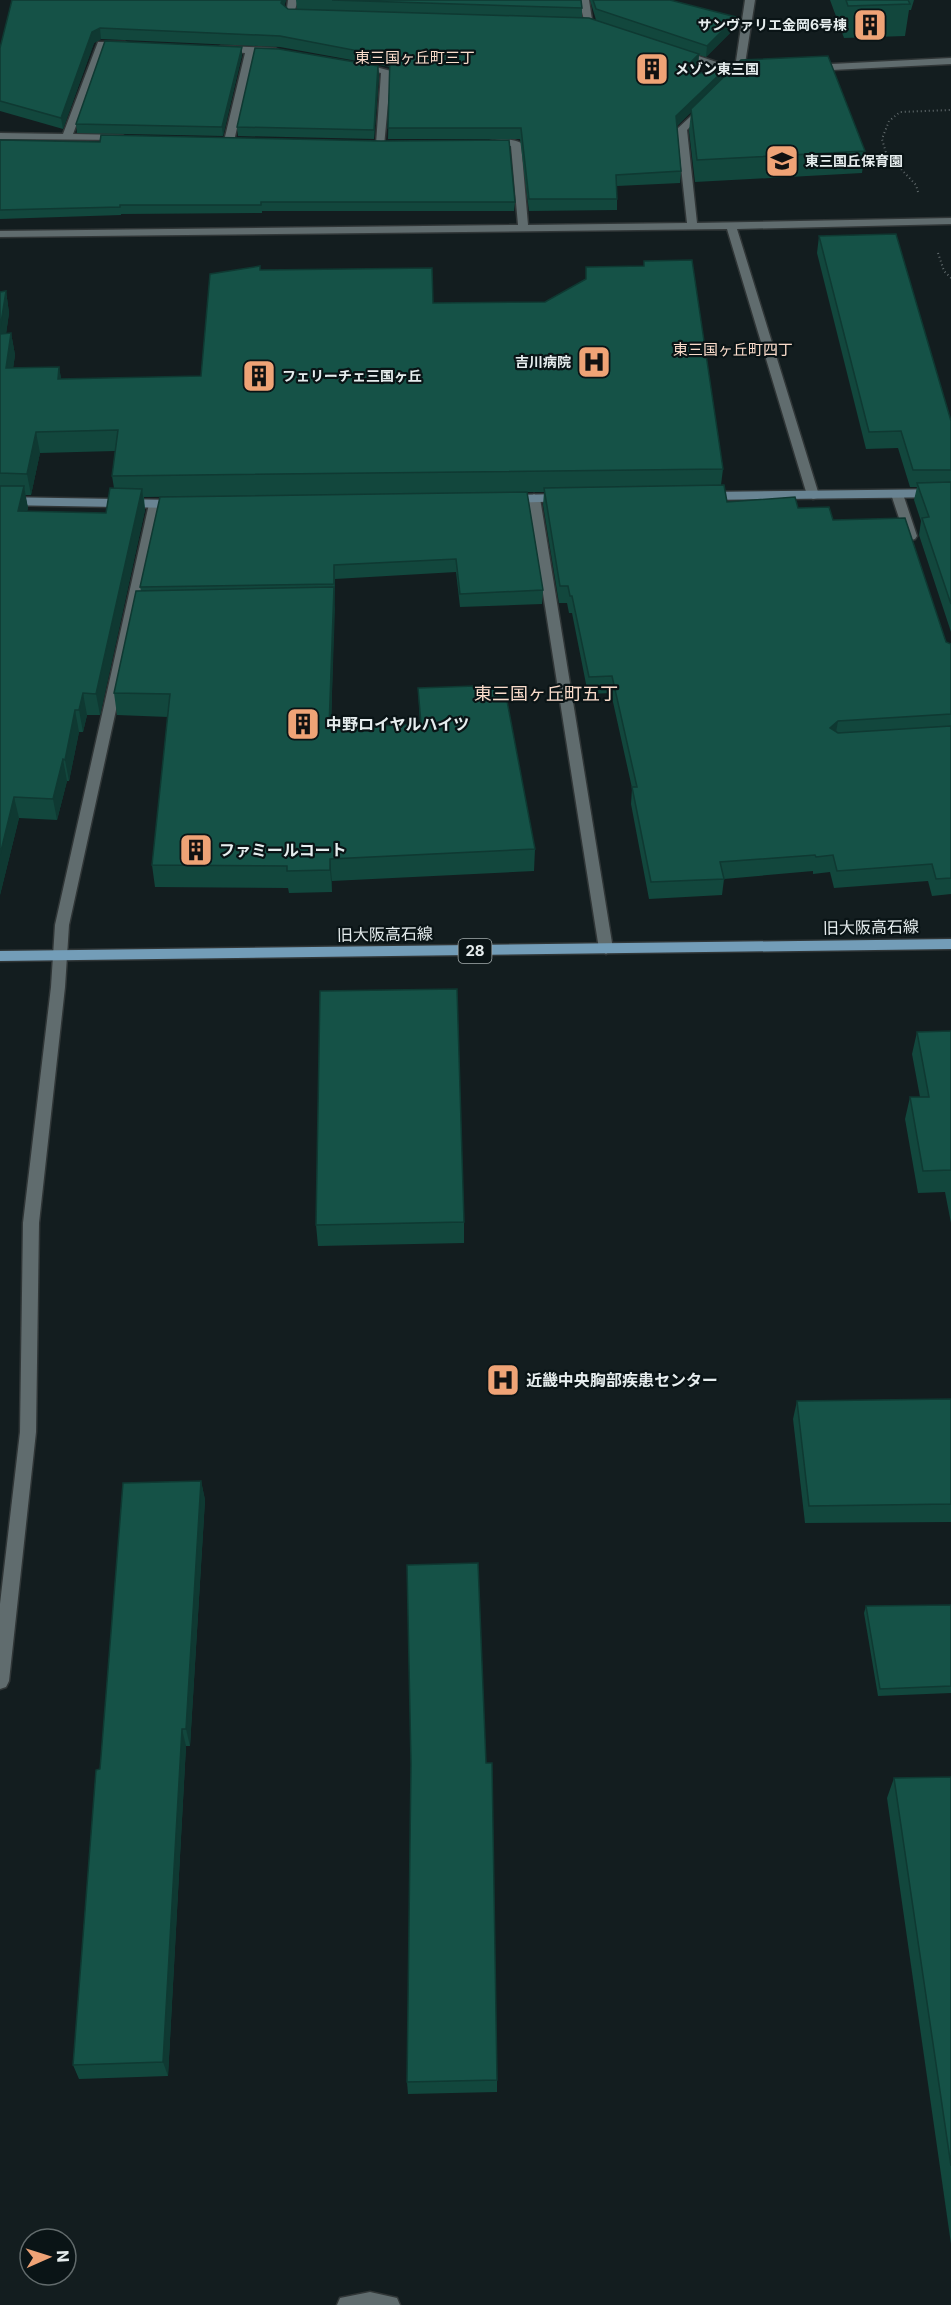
<svg xmlns="http://www.w3.org/2000/svg" width="951" height="2305" font-family="Inter,'Noto Sans JP',sans-serif">
<style>
.lines{fill:none;stroke-linecap:round;stroke-linejoin:round}
.lane-casing{stroke:#303637;stroke-width:3}
.street-casing{stroke:#303637;stroke-width:3}
.secondary-casing{stroke:#303637;stroke-width:3}
.primary-casing{stroke:#303637;stroke-width:3}
.path{stroke:#626b6d;stroke-width:2;stroke-dasharray:1 3;stroke-linecap:butt}
.lane{fill:#606c6e;fill-rule:evenodd}
.street{fill:#606c6e;fill-rule:evenodd}
.secondary{fill:#698493;fill-rule:evenodd}
.primary{fill:#739db8;fill-rule:evenodd}
.wall{fill:#12473d;fill-rule:evenodd}
.shaded-wall{fill:#0f3932}
.building{fill:#155247;stroke:#0f3932;stroke-width:1.5}
.labels{text-anchor:middle;stroke-width:4.5;stroke-linejoin:round;paint-order:stroke}
.far-poi-label{font-size:14px;font-weight:bold;fill:#e6edee;stroke:#0a1416;text-anchor:start}
.far-neighbourhood-label{font-size:15px;fill:#fadccb;stroke:#0a1416}
.shield{fill:#0a1416;stroke:#a4acad;stroke-width:1.5}
.shield-label{font-size:15px;font-weight:bold;fill:#e6edee}
.poi-label{font-size:16px;font-weight:bold;fill:#e6edee;stroke:#0a1416;text-anchor:start}
.street-label{font-size:16px;fill:#e6edee;stroke:#0a1416}
.neighbourhood-label{font-size:18px;fill:#fadccb;stroke:#0a1416}
</style>
<rect width="100%" height="100%" fill="#131d1f"/>
<g class="lines">
<defs>
<polygon id="lane" points="370,2292 397,2298 400,2305 337,2305 340,2298"/>
<g id="street">
<polygon points="288,0 298,0 294,13 306,14 306,18 286,17"/>
<polygon points="579,0 589,0 593,26 585,24"/>
<polygon points="745,0 755,0 744,70 752,70 752,74 731,80 729,78 733,74 677,55 675,53 680,50 735,68"/>
<polygon points="98,42 125,42 130,45 125,48 105,47 73,134 122,135 127,138 125,140 0,139 0,133 63,134"/>
<polygon points="221,46 275,48 280,51 275,54 254,53 234,141 229,144 224,141 245,53 218,51 216,49"/>
<polygon points="951,58 951,64 812,71 807,68 812,65"/>
<polygon points="361,63 391,71 384,146 376,144 381,73 358,68 356,66"/>
<path d="M704,104L709,107L687,130L697,223L951,218V224L737,229L819,495L817,498L813,499L807,495L727,229L0,237V231L518,225L511,146L488,145L486,143C494,138 513,138 521,143L528,225L687,223L677,129Z"/>
<polygon points="897,490 903,494 917,536 915,539 911,540 905,536 891,494"/>
<polygon points="534,494 540,498 613,949 606,954 599,949 528,498"/>
<polygon points="155,500 161,504 69,925 65,987 39,1223 36,1432 9,1681 6,1687 0,1689 0,1604 20,1432 23,1223 51,987 55,925 149,504"/>
</g>
<g id="secondary">
<polygon points="951,489 951,497 705,500 699,496 705,492"/>
<polygon points="564,494 568,495 568,501 510,503 504,499 510,495"/>
<polygon points="0,497 177,500 183,504 177,508 0,505"/>
</g>
<polygon id="primary" points="951,939 951,949 0,961 0,951"/>
</defs>
<!-- lane casing -->
<use href="#lane" class="lane-casing"/>
<!-- street casing -->
<use href="#street" class="street-casing"/>
<!-- secondary casing -->
<use href="#secondary" class="secondary-casing"/>
<!-- primary casing -->
<use href="#primary" class="primary-casing"/>
<!-- path -->
<g class="path">
<polyline points="918,192 916,185 886,153 882,139 889,121 900,112 951,110"/>
<polyline points="938,253 944,271 951,278"/>
</g>
<!-- lane -->
<use href="#lane" class="lane"/>
<!-- street -->
<use href="#street" class="street"/>
<!-- secondary -->
<use href="#secondary" class="secondary"/>
<!-- primary -->
<use href="#primary" class="primary"/>
</g>
<!-- wall -->
<g class="wall">
<polygon points="12,0 286,0 284,6 288,9 297,10 296,0 581,0 582,8 582,18 596,20 590,0 670,0 736,17 735,28 706,57 699,55 698,65 690,74 722,72 721,80 865,151 862,173 695,182 689,131 691,112 677,126 681,171 680,183 617,186 617,210 529,211 520,139 388,139 390,67 280,47 101,39 94,43 63,129 0,111 0,48"/>
<polygon points="830,0 914,0 911,10 909,10 905,36 844,38"/>
<polygon points="242,55 223,136 77,133 76,124"/>
<polygon points="378,66 379,75 374,139 238,136 237,127"/>
<polygon points="0,140 515,202 514,211 262,211 262,213 121,214 121,215 0,219"/>
<polygon points="819,236 951,421 951,632 919,535 921,521 914,500 917,487 910,487 898,448 866,449 817,253"/>
<path d="M260,270L433,303L723,469L721,485L727,502L798,508L833,520L946,642L951,644V894L932,896L928,881L834,888L830,872L813,874V871L724,879L722,895L649,899L631,804L632,788L611,693L588,694L572,613H569L567,603H559L543,505L544,492H527L543,590L542,604L460,607L456,572L335,579L331,728L420,724L418,688L535,849L534,871L332,881V892L289,893L288,888L155,887L152,865L168,717L117,715L114,693L141,591L140,587L232,496L144,497L145,510L100,715H87L83,732H79L69,781H67L57,820L19,818L0,895V292L6,291L9,313L6,334L11,333L15,355L13,368L59,367L61,379L201,376ZM115,451L112,476L114,488L106,513L27,511L28,508L25,495H31L40,453Z"/>
<polygon points="951,1031 951,1223 945,1192 918,1193 905,1119 910,1097 920,1097 912,1054 917,1032"/>
<polygon points="464,1222 464,1243 318,1246 316,1225"/>
<polygon points="951,1399 951,1522 805,1523 793,1419 797,1401"/>
<polygon points="201,1481 205,1500 190,1746 186,1746 168,2076 79,2079 73,2065 100,1769"/>
<polygon points="951,1605 951,1693 878,1696 864,1613 866,1606"/>
<polygon points="951,1777 951,2244 887,1798 894,1778"/>
<polygon points="497,2080 497,2092 408,2094 407,2082"/>
</g>
<!-- shaded-wall -->
<g class="shaded-wall">
<polygon points="282,0 286,0 282,14 281,3"/>
<polygon points="736,17 735,28 706,57 707,46"/>
<polygon points="100,28 101,39 94,43 63,129 61,118 92,32"/>
<polygon points="242,47 242,55 223,136 222,127"/>
<polygon points="699,54 698,65 679,85 679,74"/>
<polygon points="378,66 379,75 374,139 374,130"/>
<polygon points="722,72 721,83 691,109 691,112 675,127 676,116"/>
<polygon points="6,291 9,313 3,355 0,337 0,329"/>
<polygon points="11,333 15,355 10,390 6,368"/>
<polygon points="59,367 63,389 58,379"/>
<polygon points="36,432 40,453 31,495 27,474"/>
<polygon points="24,486 28,508 22,532 18,511"/>
<polygon points="142,489 145,510 100,715 96,694"/>
<polygon points="334,587 335,609 330,750 329,728"/>
<polygon points="83,693 87,715 83,732 79,710"/>
<polygon points="75,710 79,732 69,781 65,760"/>
<polygon points="838,721 835,738 830,728"/>
<polygon points="63,759 67,781 57,820 53,799"/>
<polygon points="14,797 19,818 0,895 0,855"/>
<polygon points="330,859 332,881 332,892 330,870"/>
<polygon points="201,1481 205,1500 190,1746 186,1729"/>
<polygon points="182,1729 186,1746 168,2076 163,2062"/>
</g>
<!-- building -->
<g class="building">
<polygon points="12,0 282,0 281,3 288,9 589,18 699,54 679,74 722,72 676,116 681,171 616,175 617,199 529,199 521,128 388,128 390,57 280,36 100,28 92,32 61,118 0,101 0,48"/>
<polygon points="332,0 581,0 582,8"/>
<polygon points="593,0 670,0 736,17 707,46 596,9"/>
<polygon points="846,0 908,0 910,4 848,6"/>
<polygon points="105,41 242,47 222,127 76,124"/>
<polygon points="255,48 279,49 378,66 374,130 237,127"/>
<polygon points="828,56 865,151 697,160 691,109 741,60"/>
<polygon points="101,135 381,141 509,140 515,202 261,202 261,205 120,205 120,207 0,210 0,140 100,142"/>
<polygon points="896,234 951,421 951,470 913,470 901,431 869,432 819,236"/>
<polygon points="692,260 723,469 112,476 118,430 36,432 27,474 0,473 0,334 11,333 6,368 59,367 58,379 201,376 210,274 260,266 260,270 432,268 433,303 545,302 586,279 586,267 644,266 644,261"/>
<polygon points="6,291 0,329 0,292"/>
<polygon points="951,482 951,604 922,518 929,517 917,483"/>
<polygon points="724,485 727,502 795,497 798,508 829,507 833,520 905,518 946,642 951,644 951,714 838,721 830,728 838,733 951,726 951,878 936,879 932,864 837,871 833,855 816,857 815,855 720,862 724,879 651,882 632,787 637,787 612,676 589,677 572,596 570,596 568,586 560,586 544,488"/>
<polygon points="0,486 24,486 18,511 106,513 110,488 142,489 96,694 83,693 79,710 75,710 65,760 63,759 53,799 14,797 0,855"/>
<polygon points="527,492 543,590 460,594 456,559 334,565 334,584 140,587 160,497"/>
<polygon points="334,587 329,728 421,724 418,688 504,685 535,849 330,859 330,870 287,871 287,866 152,865 170,694 114,693 136,591"/>
<polygon points="457,989 464,1222 316,1225 320,991"/>
<polygon points="951,1031 951,1170 923,1171 910,1097 929,1097 917,1032"/>
<polygon points="951,1399 951,1504 809,1506 797,1401"/>
<polygon points="201,1481 186,1729 182,1729 163,2062 73,2065 96,1770 100,1769 123,1483"/>
<polygon points="478,1563 486,1763 492,1763 497,2080 407,2082 411,1764 407,1565"/>
<polygon points="951,1605 951,1686 880,1689 866,1606"/>
<polygon points="951,1777 951,2166 894,1778"/>
</g>
<!-- icons -->
<defs>
<symbol id="building-square" viewBox="-11 -11 22 22"><rect x="-9" y="-9" width="18" height="18" rx="4" fill="#efa376" stroke="#0a1416"/><path d="M-4-6H4V6H1V3H-1V6H-4ZM-2.5-4.3h1.7v1.8h-1.7ZM.8-4.3h1.7v1.8H.8ZM-2.5-1h1.7V.8h-1.7ZM.8-1h1.7V.8H.8Z" fill="#111"/></symbol>
<symbol id="school-square" viewBox="-11 -11 22 22"><rect x="-9" y="-9" width="18" height="18" rx="4" fill="#efa376" stroke="#0a1416"/><path d="M0-5L7-2L0 1L-7-2ZM-4 1L0 2.5L4 1V4Q0 6-4 4Z" fill="#111"/></symbol>
<symbol id="hospital-square" viewBox="-11 -11 22 22"><rect x="-9" y="-9" width="18" height="18" rx="4" fill="#efa376" stroke="#0a1416"/><path d="M-5-5h3v3.5h4V-5h3V5h-3V1.5h-4V5h-3Z" fill="#111"/></symbol>
</defs>
<g fill-rule="evenodd">
<use href="#building-square" x="851" y="6" width="38" height="38"/>
<use href="#building-square" x="633" y="50" width="38" height="38"/>
<use href="#school-square" x="763" y="142" width="38" height="38"/>
<use href="#hospital-square" x="575" y="343" width="38" height="38"/>
<use href="#building-square" x="240" y="357" width="38" height="38"/>
<use href="#building-square" x="284" y="705" width="38" height="38"/>
<use href="#building-square" x="177" y="831" width="38" height="38"/>
<use href="#hospital-square" x="484" y="1361" width="38" height="38"/>
</g>
<g class="labels">
<!-- far-poi labels -->
<g class="far-poi-label">
<text x="847" y="30" text-anchor="end">サンヴァリエ金岡6号棟</text>
<text x="675" y="74">メゾン東三国</text>
<text x="805" y="166">東三国丘保育園</text>
<text x="571" y="367" text-anchor="end">吉川病院</text>
<text x="282" y="381">フェリーチェ三国ヶ丘</text>
</g>
<!-- far-neighbourhood labels -->
<g class="far-neighbourhood-label">
<text x="415" y="63">東三国ヶ丘町三丁</text>
<text x="733" y="355">東三国ヶ丘町四丁</text>
</g>
<!-- shield labels -->
<rect class="shield" x="458.5" y="939" width="33" height="24" rx="4.5"/>
<g class="shield-label">
<text x="475" y="956">28</text>
</g>
<!-- poi labels -->
<g class="poi-label">
<text x="326" y="730">中野ロイヤルハイツ</text>
<text x="219" y="856">ファミールコート</text>
<text x="526" y="1386">近畿中央胸部疾患センター</text>
</g>
<!-- street labels -->
<g class="street-label">
<text transform="translate(871 927) rotate(-1)" y="6">旧大阪高石線</text>
<text transform="translate(385 934) rotate(-1)" y="6">旧大阪高石線</text>
</g>
<!-- neighbourhood labels -->
<g class="neighbourhood-label">
<text x="546" y="700">東三国ヶ丘町五丁</text>
</g>
</g>
<!-- north arrow -->
<g transform="translate(48 2257) rotate(87)"><circle r="28" fill="#0a1416" stroke="#626b6c" stroke-width="1.5"/>
<path d="M0-4.5L10 22L0 15L-10 22Z" fill="#efa376"/>
<text y="-9" font-size="16" font-weight="bold" text-anchor="middle" fill="#e6edee">N</text>
</g>
</svg>
